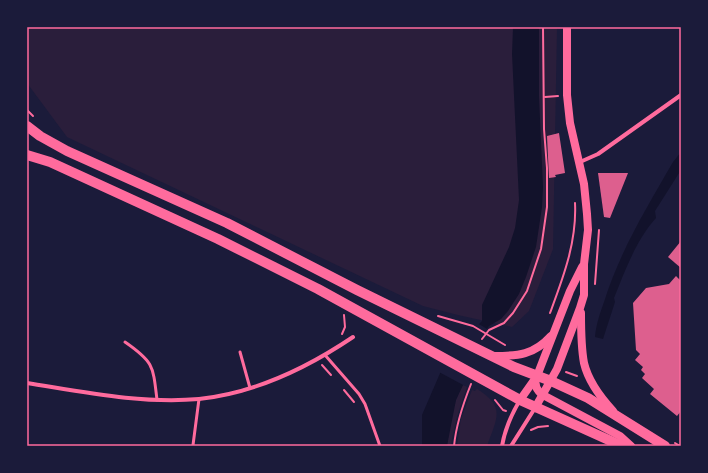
<svg xmlns="http://www.w3.org/2000/svg" width="708" height="473" font-family="Commissioner,sans-serif">
<style>
.green{fill:#2a1e3b}
.water{fill:#12122b}
.pier{fill:#1b1b3a}
.building{fill:#dd5f8e}
.lines{fill:none;stroke-linecap:round;stroke-linejoin:round}
.path{stroke:#ff6b9d;stroke-width:2}
.service{stroke:#ff6b9d;stroke-width:3}
.minor{stroke:#ff6b9d;stroke-width:4}
.secondary{stroke:#ff6b9d;stroke-width:8}
.trunk{stroke:#ff6b9d;stroke-width:10}
.neatline{fill:none;stroke:#ff6b9d;stroke-width:1.5}
</style>
<rect width="100%" height="100%" fill="#1b1b3a"/>
<!-- green -->
<g class="green">
<polygon points="27,27 557,27 553,249 529,311 512,327 458,315 423,306 67,137 27,83"/>
<path d="M463,385L467,387C460,406 454,425 451,446H447C450,425 452,403 463,385Z"/>
<path d="M477,389C506,407 497,418 487,446H457L461,419L472,390L475,391Z"/>
</g>
<!-- water -->
<g class="water">
<polygon points="513,27 539,27 539,96 543,187 542,207 536,247 526,277 519,294 508,311 501,319 489,326 475,345 463,385 456,400 447,446 422,446 422,415 441,371 461,343 482,321 482,305 509,247 515,228 519,200 512,54"/>
<path d="M681,152V170L655,211L656,218C636,240 625,271 614,298L615,302L603,339L595,337C596,325 600,313 604,302C620,251 647,207 673,162Z"/>
</g>
<!-- pier -->
<polygon class="pier" points="477,323 489,330 477,346 478,353 465,386 439,372 459,342"/>
<!-- building -->
<g class="building">
<polygon points="559,133 565,173 555,175 556,177 549,178 547,136"/>
<polygon points="598,173 628,173 610,218 604,217"/>
<polygon points="681,241 681,268 668,257"/>
<polygon points="676,276 681,281 681,411 677,416 650,394 654,389 642,378 645,374 641,370 643,367 635,360 640,354 636,350 633,303 646,288 669,284"/>
</g>
<g class="lines">
<!-- path -->
<g class="path">
<polyline points="545,97 558,96"/>
<polyline points="27,110 33,116"/>
<polyline points="595,284 599,230"/>
<path d="M550,313C563,278 577,242 575,203"/>
<polyline points="438,316 473,326 505,345"/>
<polyline points="342,334 345,327 344,315"/>
<polyline points="482,339 489,330 504,323 513,313 527,291 541,249 547,207 547,168 544,129 543,27"/>
<polyline points="322,365 331,375"/>
<polyline points="566,372 577,376"/>
<polyline points="344,390 354,402"/>
<polyline points="495,400 503,410 506,411"/>
<polyline points="531,430 538,427 548,426"/>
<polyline points="675,443 680,446"/>
<path d="M454,446C456,425 463,404 471,384"/>
</g>
<!-- service -->
<g class="service">
<path d="M125,342C154,362 153,366 157,400"/>
<polyline points="240,352 250,388"/>
<polyline points="325,355 359,394 365,404 380,446"/>
<polyline points="193,445 199,399"/>
</g>
<!-- minor -->
<g class="minor">
<polyline points="580,162 598,154 681,95"/>
<path d="M27,383C84,392 142,404 199,399C256,393 307,368 353,337"/>
<path d="M502,446C505,429 511,415 520,400"/>
<polyline points="511,446 535,408"/>
</g>
<!-- secondary -->
<g class="secondary">
<path d="M581,313C581,329 581,347 584,363C588,380 601,398 613,411"/>
<path d="M494,356C518,356 534,355 551,336"/>
<path d="M536,377C534,385 537,391 543,395L620,436L631,446"/>
<polyline points="520,400 537,376 570,291 582,267"/>
<polyline points="535,408 557,369 580,308 584,295 584,264 588,230 587,214 584,184 570,123 567,95 567,27"/>
</g>
<!-- trunk -->
<g class="trunk">
<polyline points="27,126 40,136 67,151 227,223 357,290 514,367 551,381 588,398 665,446"/>
<polyline points="27,155 50,162 218,239 318,289 520,400 622,446"/>
</g>
</g>
<!-- border -->
<rect width="708" height="473" fill="none" stroke="#1b1b3a" stroke-width="56"/>
<rect x="28" y="28" width="652" height="417" class="neatline"/>
</svg>
